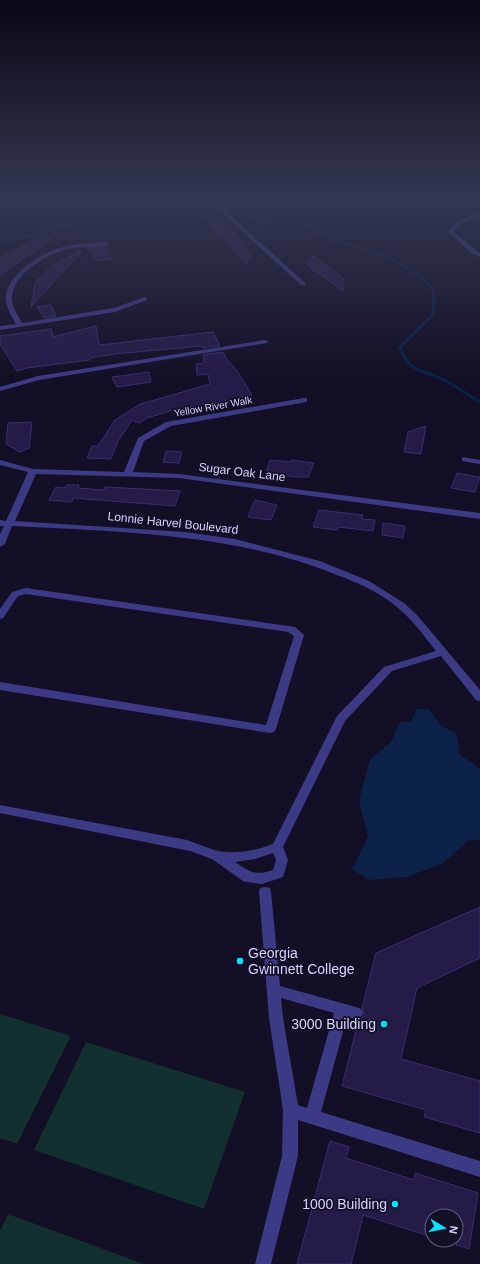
<svg xmlns="http://www.w3.org/2000/svg" width="480" height="1264" font-family="Helvetica,sans-serif">
<style>
.green{fill:#12302f}
.water{fill:#0c2248}
.lines{fill:none;stroke-linecap:round;stroke-linejoin:round}
.stream-far1{stroke:#0c2248;stroke-width:2.5}
.stream{stroke:#0c2248;stroke-width:3}
.building{fill:#241b47;stroke:#3b2d73}
.minor{fill:#3d3a85;fill-rule:evenodd}
.poi-dot{fill:#00e5ff;stroke:#130f26;stroke-width:1.5}
.labels{text-anchor:middle;stroke-width:3.5;stroke-linejoin:round;paint-order:stroke}
.far-street-label{font-size:10px;fill:#d9d4ff;stroke:#130f26}
.street-label{font-size:12px;fill:#d9d4ff;stroke:#130f26}
.near-poi-label{font-size:14px;fill:#d9d4ff;stroke:#130f26;text-anchor:end}
</style>
<rect width="100%" height="100%" fill="#130f26"/>
<!-- green -->
<g class="green">
<polygon points="0,1014 71,1036 17,1144 0,1138"/>
<polygon points="86,1042 245,1092 204,1209 34,1150"/>
<polygon points="8,1214 144,1264 0,1264 0,1231"/>
</g>
<!-- water -->
<polygon class="water" points="417,709 429,709 441,726 456,733 460,755 480,769 480,840 469,840 442,864 406,877 369,880 352,869 368,837 359,800 370,760 391,742 400,722 411,722"/>
<g class="lines">
<!-- stream-far1 -->
<g class="stream-far1">
<polyline points="307,201 307,221 313,230 334,240 389,257 423,278 432,289 434,297 432,316 419,328"/>
<polyline points="0,244 112,212 132,201"/>
</g>
<!-- stream -->
<path class="stream" d="M421,327L400,347C407,373 428,371 448,382C459,388 469,396 480,402"/>
</g>
<!-- building -->
<g class="building">
<polygon points="238,201 250,201 274,223 260,224"/>
<polygon points="199,202 229,227 246,247 244,247 252,258 246,263 222,236 219,236 196,205"/>
<polygon points="46,234 50,240 0,275 0,258"/>
<polygon points="104,247 112,259 96,261 88,248"/>
<polygon points="81,251 81,252 31,307 35,283 52,266"/>
<polygon points="313,256 343,278 343,291 307,265"/>
<polygon points="51,305 56,316 44,318 37,307"/>
<polygon points="96,326 99,345 213,332 220,346 202,348 202,346 114,354 90,358 90,360 27,368 17,371 0,344 0,336 51,329 53,337"/>
<polygon points="223,352 226,358 238,372 252,395 242,396 243,398 170,411 147,418 139,423 132,420 118,441 111,459 87,458 92,446 98,446 115,420 142,403 141,404 210,384 208,374 197,375 196,364 204,363 203,355"/>
<polygon points="149,372 151,382 117,387 112,377"/>
<polygon points="32,422 29,448 20,452 6,444 8,423"/>
<polygon points="426,426 421,454 404,452 408,432"/>
<polygon points="166,451 182,452 179,463 163,462"/>
<polygon points="270,460 291,462 292,460 314,463 308,477 297,477 266,473"/>
<polygon points="457,473 480,477 475,492 451,488"/>
<polygon points="67,485 79,485 78,488 104,490 105,487 180,491 175,506 73,498 72,502 49,500 56,487 65,488"/>
<polygon points="255,500 277,505 271,520 248,517"/>
<polygon points="319,510 363,515 362,519 375,520 373,531 338,527 337,530 313,527"/>
<polygon points="383,523 405,526 403,538 382,535"/>
<polygon points="480,907 480,958 417,988 401,1059 480,1081 480,1133 424,1117 426,1110 342,1086 359,1019 362,1018 364,1014 362,1008 376,953"/>
<polygon points="330,1141 349,1147 346,1158 414,1180 415,1173 478,1193 469,1249 456,1245 456,1216 432,1216 432,1237 363,1215 351,1264 297,1264"/>
</g>
<g class="lines">
<!-- minor -->
<g class="minor">
<polygon points="209,201 215,201 305,283 305,285 301,285"/>
<polygon points="480,212 480,216 460,224 454,232 480,253 480,257 473,254 448,232 456,222"/>
<path d="M106,242L108,243V245C95,248 81,246 68,249C46,255 11,274 12,300C13,308 18,316 22,323L114,308L145,297L147,298V300L115,312L0,330V326L16,324C12,317 7,309 6,301C4,275 41,253 63,247C77,243 92,243 106,242Z"/>
<polygon points="265,340 268,342 267,343 39,380 0,391 0,387 38,376"/>
<path d="M304,398H307V402L171,426L144,441L133,472L179,474L480,513V519L179,478L36,474L15,521L185,532L235,539L320,561L369,581L404,603L417,615L480,690V701L476,700L441,656L392,671L345,721L283,847L288,860L283,877L262,884L247,882L243,881L212,859L190,851L0,813V805L187,840C196,843 205,847 214,850C234,855 254,851 273,844L337,716L384,667L436,651C424,636 413,620 398,608C381,593 359,583 337,575C235,533 121,532 12,526L5,544L0,547V534L4,526H0V520L6,521L28,472L0,465V460L33,469L124,472L138,438L166,422ZM273,853L276,860L273,870C255,876 250,872 235,862L255,859Z"/>
<polygon points="462,457 480,460 480,464 462,461"/>
<polygon points="26,588 295,627 304,635 276,729 274,732 270,733 0,690 0,682 266,725 294,636 288,632 26,594 18,596 3,618 0,619 0,609 12,592"/>
<path d="M265,887L270,888L271,892L280,986L356,1007L361,1009L363,1013L361,1017L356,1019L347,1017L321,1112L480,1161V1177L298,1120V1156L271,1264H255L282,1156L283,1110L269,1018L259,892L260,888ZM281,998L334,1013L307,1108L298,1105L283,1018Z"/>
</g>
</g>
<!-- sky -->
<linearGradient id="sky" x2="0" y2="1"><stop stop-color="#0a0815"/><stop offset="0.53" stop-color="#333752"/><stop offset="1" stop-color="#333752" stop-opacity="0"/></linearGradient>
<rect width="480" height="378" fill="url(#sky)"/>
<!-- markers -->
<g class="poi-dot">
<circle cx="240" cy="961" r="4"/>
<circle cx="384" cy="1024" r="4"/>
<circle cx="395" cy="1204" r="4"/>
</g>
<g class="labels">
<!-- far-street labels -->
<g class="far-street-label">
<text transform="translate(213 406) rotate(-10)" y="4">Yellow River Walk</text>
</g>
<!-- street labels -->
<g class="street-label">
<text transform="translate(242 472) rotate(7)" y="4">Sugar Oak Lane</text>
<text transform="translate(173 523) rotate(6)" y="4">Lonnie Harvel Boulevard</text>
</g>
<!-- near-poi labels -->
<g class="near-poi-label">
<text x="248" y="958" text-anchor="start">Georgia<tspan x="248" dy="16">Gwinnett College</tspan></text>
<text x="376" y="1029">3000 Building</text>
<text x="387" y="1209">1000 Building</text>
</g>
</g>
<!-- north arrow -->
<g transform="translate(444 1228) rotate(100)"><circle r="19" fill="#130f26" stroke="#625e7d"/>
<path d="M0-3L7 15L0 10L-7 15Z" fill="#00e5ff"/>
<text y="-6" font-size="11" font-weight="bold" text-anchor="middle" fill="#d9d4ff">N</text>
</g>
</svg>
